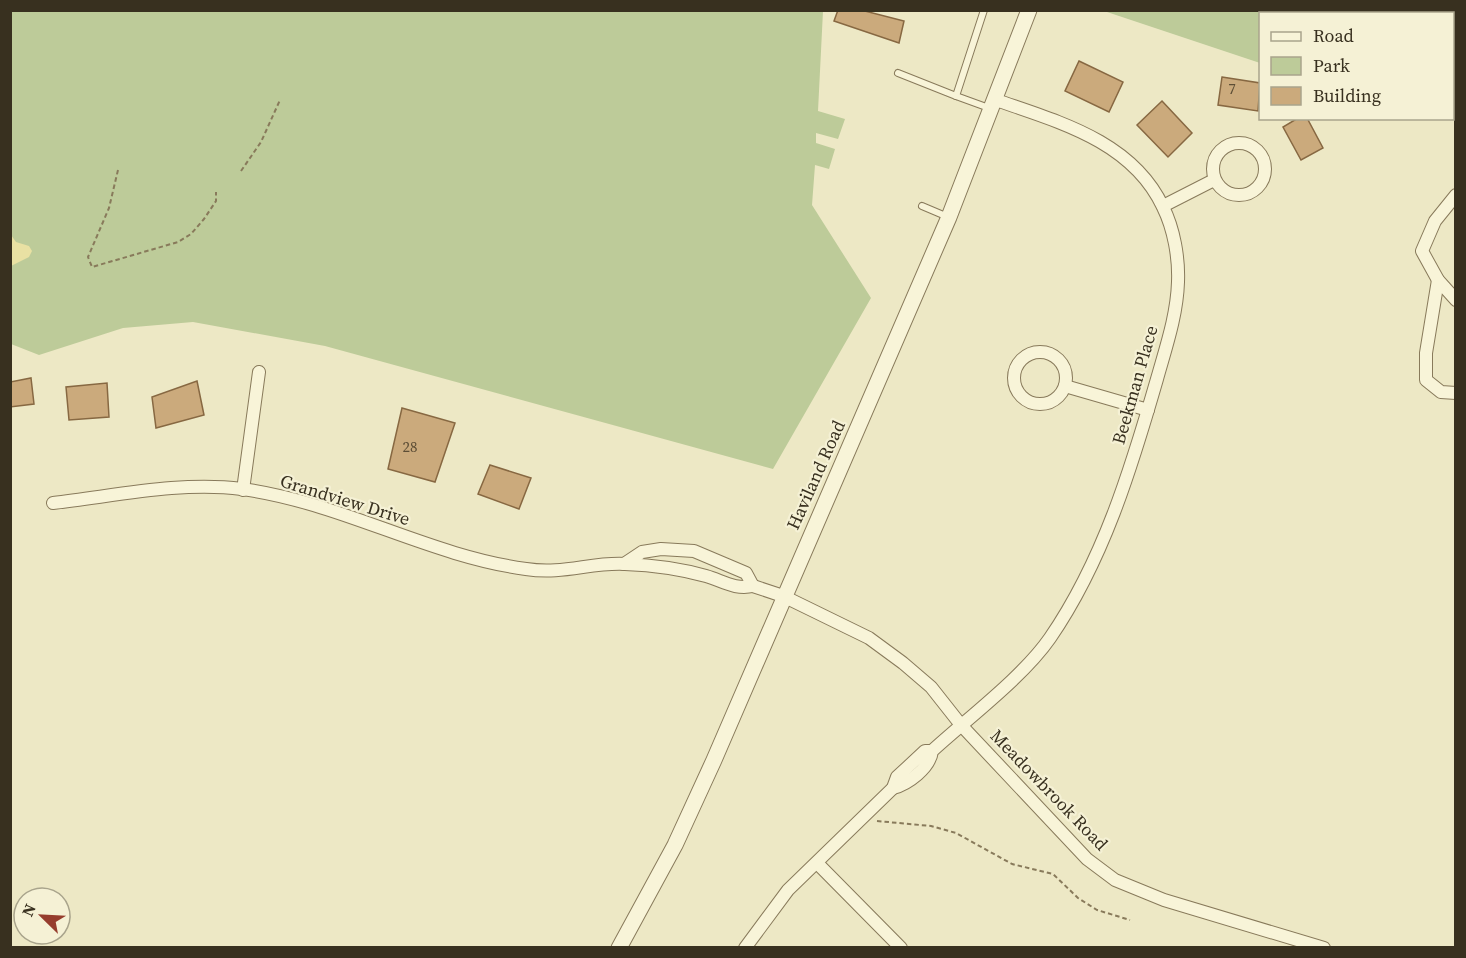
<svg xmlns="http://www.w3.org/2000/svg" width="1466" height="958" font-family="'Source Serif 4',serif">
<style>
.green{fill:#bdcb99}
.sand{fill:#e9e1a3}
.building{fill:#cbaa7c;stroke:#876842;stroke-width:1.5}
.lines{fill:none;stroke-linecap:round;stroke-linejoin:round}
.service-casing{stroke:#887a5b;stroke-width:8}
.minor-casing{stroke:#887a5b;stroke-width:14}
.tertiary-casing{stroke:#887a5b;stroke-width:17}
.path{stroke:#887a5b;stroke-width:2;stroke-dasharray:4.5 3;stroke-linecap:butt}
.service{stroke:#f8f4d8;stroke-width:6}
.minor{stroke:#f8f4d8;stroke-width:12}
.tertiary{stroke:#f8f4d8;stroke-width:15}
.labels{text-anchor:middle;stroke-width:4.5;stroke-linejoin:round;paint-order:stroke}
.number-label{font-size:15px;fill:#5d4e36}
.street-label{font-size:18px;fill:#38301f;stroke:#f5f1d5}
</style>
<rect width="100%" height="100%" fill="#ede8c5"/>
<!-- green -->
<g class="green">
<polygon points="10,11 823,11 818,111 845,119 838,139 816,133 816,143 835,149 829,169 815,165 812,205 871,298 773,469 325,346 193,322 123,328 39,355 11,344"/>
<polygon points="1104,11 1455,11 1455,96 1452,95 1452,14 1260,14 1260,63"/>
</g>
<!-- sand -->
<polygon class="sand" points="11,235 16,242 29,246 32,251 29,257 11,266"/>
<!-- building -->
<g class="building">
<polygon points="838,10 861,10 904,21 899,43 834,21"/>
<polygon points="1079,61 1123,82 1109,112 1065,91"/>
<polygon points="1222,77 1260,83 1258,111 1218,105"/>
<polygon points="1162,101 1192,133 1168,157 1137,125"/>
<polygon points="1298,118 1307,118 1323,148 1301,160 1283,127"/>
<polygon points="31,378 34,404 10,407 10,382"/>
<polygon points="197,381 204,415 156,428 152,397"/>
<polygon points="107,383 109,417 69,420 66,387"/>
<polygon points="402,408 455,423 435,482 388,469"/>
<polygon points="490,465 531,478 519,509 478,494"/>
</g>
<g class="lines">
<defs>
<g id="service">
<polyline points="984,10 956,96 989,108"/>
<polyline points="898,73 956,96"/>
<polyline points="922,206 948,217"/>
</g>
<g id="minor">
<circle cx="1239" cy="169" r="26"/>
<polyline points="1456,195 1435,221 1422,251 1438,280 1456,300"/>
<polyline points="1163,206 1214,180"/>
<polyline points="1438,280 1426,353 1426,380 1441,392 1456,393"/>
<circle cx="1040" cy="378" r="26"/>
<polyline points="1065,386 1148,410"/>
<polyline points="243,490 259,372"/>
<path d="M53,503C115,496 180,481 242,489C340,502 429,556 526,569C563,575 591,562 625,564C651,565 681,569 706,576C723,581 735,590 753,586"/>
<polyline points="624,564 642,552 661,549 694,551 746,573 753,586"/>
<polyline points="753,586 783,596 869,638 903,663 931,687 961,725 1087,859 1115,880 1164,900 1324,948"/>
<path d="M893,788C908,784 930,768 932,751C968,718 1023,677 1050,638C1103,561 1131,469 1157,379C1166,347 1177,315 1178,282C1179,258 1174,229 1163,207C1132,141 1059,122 996,100"/>
<polyline points="818,864 901,948"/>
<polyline points="745,948 788,890 893,788 897,777 925,751 932,751"/>
</g>
<polyline id="tertiary" points="619,948 675,845 714,760 949,217 1029,10"/>
</defs>
<!-- service casing -->
<use href="#service" class="service-casing"/>
<!-- minor casing -->
<use href="#minor" class="minor-casing"/>
<!-- tertiary casing -->
<use href="#tertiary" class="tertiary-casing"/>
<!-- path -->
<g class="path">
<polyline points="1452,28 1456,31"/>
<polyline points="118,170 109,208 88,257 92,267 178,242 191,234 204,219 216,201 216,192"/>
<polyline points="241,171 261,142 280,100"/>
<polyline points="877,821 931,826 956,833 1012,864 1053,874 1078,898 1097,910 1130,920"/>
</g>
<!-- service -->
<use href="#service" class="service"/>
<!-- minor -->
<use href="#minor" class="minor"/>
<!-- tertiary -->
<use href="#tertiary" class="tertiary"/>
</g>
<g class="labels">
<!-- number labels -->
<g class="number-label">
<text x="1232" y="94">7</text>
<text x="410" y="452">28</text>
</g>
<!-- street labels -->
<g class="street-label">
<text transform="translate(1135 385) rotate(-74)" y="6">Beekman Place</text>
<text transform="translate(816 475) rotate(-66)" y="6">Haviland Road</text>
<text transform="translate(345 500) rotate(17)" y="6">Grandview Drive</text>
<text transform="translate(1049 790) rotate(46)" y="6">Meadowbrook Road</text>
</g>
</g>
<!-- border -->
<rect width="1466" height="958" fill="none" stroke="#38301f" stroke-width="24"/>
<!-- legend -->
<rect x="1259" y="12" width="195" height="108" fill="#f5f1d5" stroke="#a9a48c" stroke-width="1.5"/>
<rect x="1271" y="32" width="30" height="9" fill="#f8f4d8" stroke="#a9a48c" stroke-width="1.5"/>
<text x="1313" y="42" font-size="18" fill="#38301f">Road</text>
<rect x="1271" y="57" width="30" height="18" fill="#bdcb99" stroke="#a9a48c" stroke-width="1.5"/>
<text x="1313" y="72" font-size="18" fill="#38301f">Park</text>
<rect x="1271" y="87" width="30" height="18" fill="#cbaa7c" stroke="#a9a48c" stroke-width="1.5"/>
<text x="1313" y="102" font-size="18" fill="#38301f">Building</text>
<!-- north arrow -->
<g transform="translate(42 916) rotate(294)"><circle r="28" fill="#f5f1d5" stroke="#a9a48c" stroke-width="1.5"/>
<path d="M0-4.5L10 22L0 15L-10 22Z" fill="#963d2d"/>
<text y="-9" font-size="16" font-weight="bold" text-anchor="middle" fill="#38301f">N</text>
</g>
</svg>
